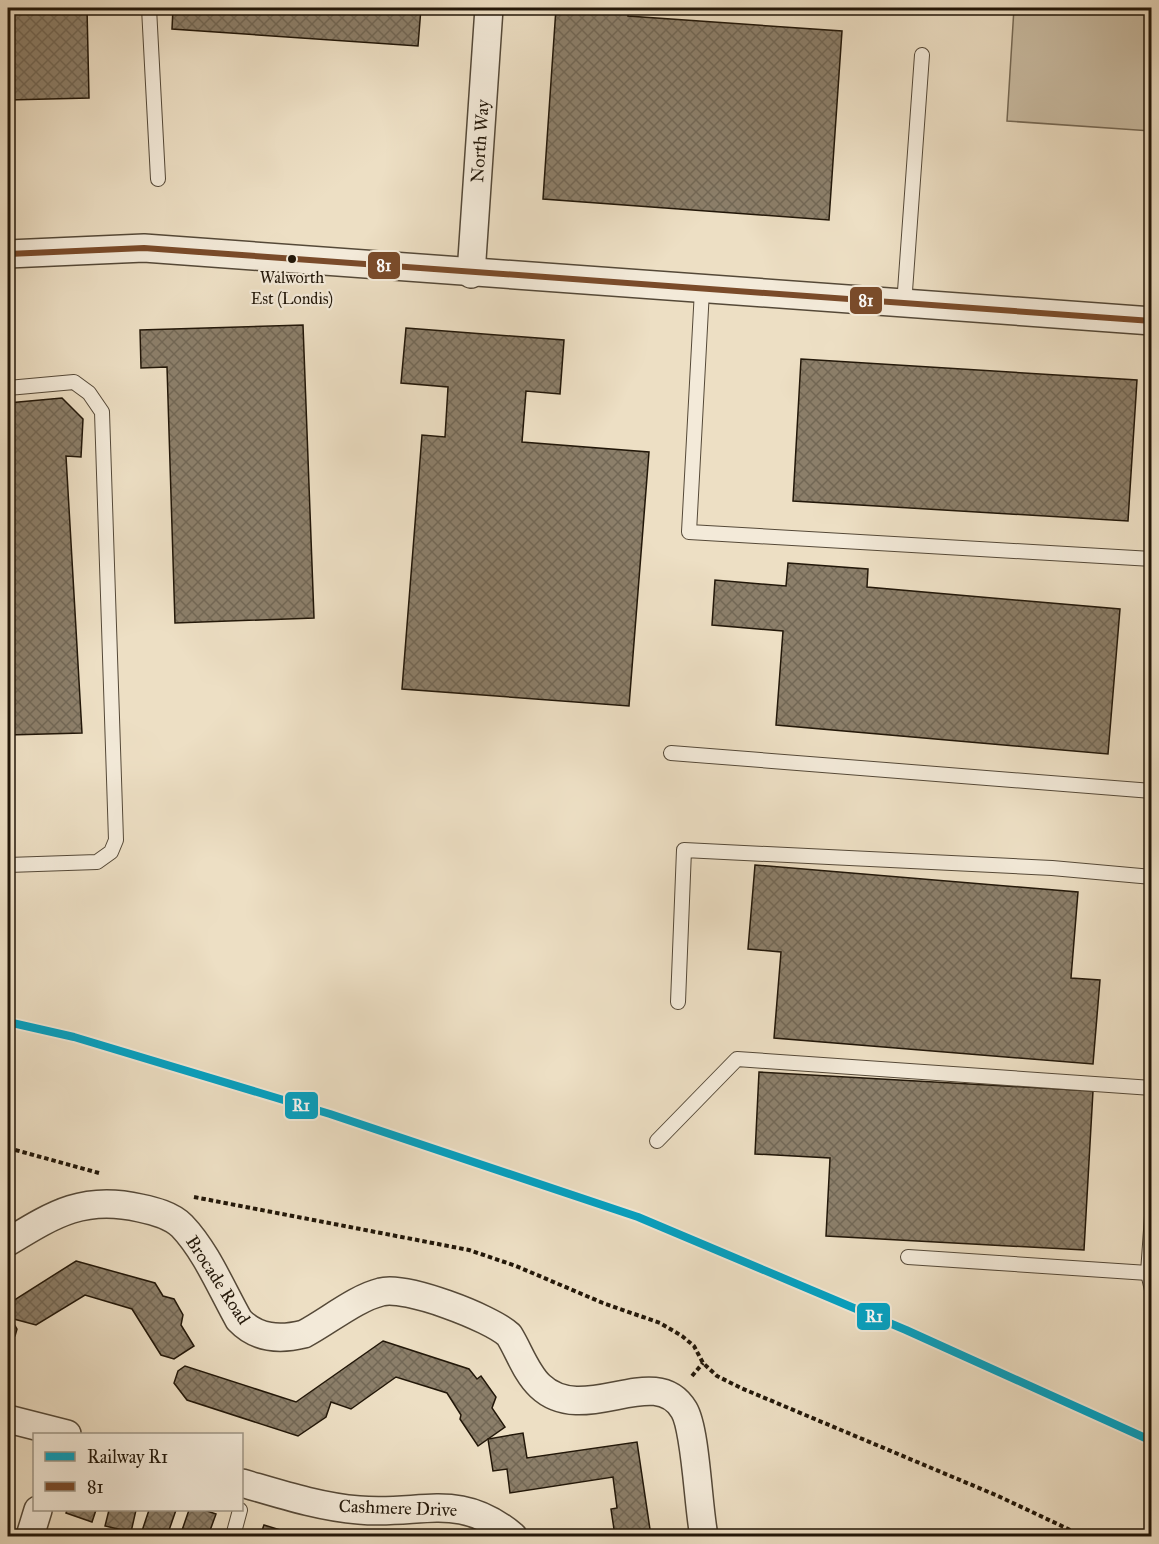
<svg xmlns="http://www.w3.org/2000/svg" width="1159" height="1544" font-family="'IM FELL Great Primer',serif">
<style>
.green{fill:#cabda4;stroke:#766a56;stroke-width:1.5}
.building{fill:url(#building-cross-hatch);stroke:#221709;stroke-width:1.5}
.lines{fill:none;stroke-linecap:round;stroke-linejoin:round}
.lane-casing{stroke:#554938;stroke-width:16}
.street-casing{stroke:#554938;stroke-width:30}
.path{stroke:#221709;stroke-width:4;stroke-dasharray:4.5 3;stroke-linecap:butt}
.lane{stroke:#f3ead9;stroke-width:14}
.street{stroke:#f3ead9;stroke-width:27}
.bus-1-casing{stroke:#f3ead9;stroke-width:10}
.bus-1{stroke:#7a4b2a;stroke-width:6}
.rail-1-casing{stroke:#f3ead9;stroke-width:12}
.rail-1{stroke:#02a2c4;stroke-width:8}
.bus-dot{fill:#221709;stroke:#f3ead9;stroke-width:2}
.labels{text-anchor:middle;stroke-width:4.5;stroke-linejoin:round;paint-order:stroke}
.bus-label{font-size:16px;fill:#221709;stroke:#f3ead9}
.street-label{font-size:18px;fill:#221709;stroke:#f3ead9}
.line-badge{stroke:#f3ead9;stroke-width:2}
.badge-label{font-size:16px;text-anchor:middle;font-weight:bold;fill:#fff}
</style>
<defs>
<pattern id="building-cross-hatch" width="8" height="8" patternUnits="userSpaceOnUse" patternTransform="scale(1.5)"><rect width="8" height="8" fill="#8c7f6a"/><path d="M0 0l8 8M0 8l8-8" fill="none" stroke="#726755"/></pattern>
</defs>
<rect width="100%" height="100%" fill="#eddfc4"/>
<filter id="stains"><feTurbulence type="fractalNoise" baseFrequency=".00333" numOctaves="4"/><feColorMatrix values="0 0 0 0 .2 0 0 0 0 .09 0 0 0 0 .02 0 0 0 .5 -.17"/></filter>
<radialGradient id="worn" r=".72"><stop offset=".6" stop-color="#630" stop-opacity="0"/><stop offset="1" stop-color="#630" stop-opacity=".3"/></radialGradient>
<!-- green -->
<polygon class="green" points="1014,8 1151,8 1151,131 1007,121"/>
<!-- building -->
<g class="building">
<polygon points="8,8 87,8 89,98 8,100"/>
<polygon points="173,8 421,8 418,46 172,29"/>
<polygon points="556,8 628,8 628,16 842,31 829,220 543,199"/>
<polygon points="303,325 314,618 175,623 167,367 141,368 140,330"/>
<polygon points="406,328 564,340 560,394 526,391 522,442 649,452 629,706 402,689 422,435 445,437 448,387 401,383"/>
<polygon points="801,359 1137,380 1128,521 793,501"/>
<polygon points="62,398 83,419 81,457 66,456 82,733 8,735 12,814 8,814 8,403"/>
<polygon points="788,563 868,569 867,587 1120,609 1108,754 776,725 783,631 712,625 715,580 786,586"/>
<polygon points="755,865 1078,892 1071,978 1100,980 1093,1064 774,1038 781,952 748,949"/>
<polygon points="759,1072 1093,1091 1084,1250 826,1236 830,1158 755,1154"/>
<polygon points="76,1261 155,1283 163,1296 174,1299 183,1315 181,1325 194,1346 174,1359 161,1355 132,1309 85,1295 36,1325 14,1319 8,1304"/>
<polygon points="8,1314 17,1329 15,1336 8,1340"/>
<polygon points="383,1341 469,1369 477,1379 481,1376 496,1397 492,1408 505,1427 478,1446 460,1419 461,1415 447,1393 396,1377 351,1409 331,1402 326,1417 298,1436 187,1400 174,1383 178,1371 185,1366 296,1402"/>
<polygon points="523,1433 527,1458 637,1442 651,1536 615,1536 611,1509 617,1508 613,1477 510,1493 507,1469 493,1471 488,1439"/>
<polygon points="67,1510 96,1510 92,1522 66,1513"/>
<polygon points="109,1510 136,1510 131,1532 105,1526"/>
<polygon points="149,1510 176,1510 167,1536 141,1534"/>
<polygon points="189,1510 204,1510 216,1514 208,1536 180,1536"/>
<polygon points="264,1525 290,1533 289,1536 260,1536"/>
</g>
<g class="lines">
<defs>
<g id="lane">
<polyline points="149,8 158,179"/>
<polyline points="702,290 689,532 1152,559"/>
<polyline points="904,305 922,55"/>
<polyline points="8,388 74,382 89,393 102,412 116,840 111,852 97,862 8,865"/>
<polyline points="671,753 1152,791"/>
<polyline points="678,1002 684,850 1052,868 1152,877"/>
<polyline points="657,1141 737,1059 1152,1088"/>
<polyline points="1152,1216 1148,1273 1152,1290"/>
<polyline points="908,1257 1148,1273"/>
<polyline points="233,1536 240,1510"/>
</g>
<g id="street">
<polyline points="8,254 144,248 1152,321"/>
<polyline points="471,274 489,8"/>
<path d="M8,1242C54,1214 84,1195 140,1208C154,1211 171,1215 182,1226C206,1251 222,1290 239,1320C257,1339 280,1340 304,1334C327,1322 356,1298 381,1292C405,1285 491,1318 509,1335C519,1351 526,1373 540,1386C584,1428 655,1361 684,1410C696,1430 698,1507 704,1536"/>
<polyline points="8,1419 67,1434"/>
<path d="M242,1483C280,1494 320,1507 359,1510C421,1516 458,1490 513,1536"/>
<polyline points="30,1536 38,1510"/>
</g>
</defs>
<!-- lane casing -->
<use href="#lane" class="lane-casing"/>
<!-- street casing -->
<use href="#street" class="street-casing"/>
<!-- path -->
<g class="path">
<polyline points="8,1148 99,1173"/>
<polyline points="194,1197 469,1250 516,1266 603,1303 660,1323 682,1336 694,1346 703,1363 717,1376 741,1388 998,1496 1083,1536"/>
<polyline points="692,1376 703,1363"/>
</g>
<!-- lane -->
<use href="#lane" class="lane"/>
<!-- street -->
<use href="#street" class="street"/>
<defs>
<polyline id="bus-1" points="8,254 144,248 1152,321"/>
</defs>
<!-- bus-1 casing -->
<use href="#bus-1" class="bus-1-casing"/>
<!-- bus-1 -->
<use href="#bus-1" class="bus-1"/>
<defs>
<polyline id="rail-1" points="8,1022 74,1037 330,1114 638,1217 906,1330 1152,1441"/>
</defs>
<!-- rail-1 casing -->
<use href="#rail-1" class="rail-1-casing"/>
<!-- rail-1 -->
<use href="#rail-1" class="rail-1"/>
</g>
<!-- markers -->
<circle class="bus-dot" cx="292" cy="259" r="5"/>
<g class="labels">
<!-- bus labels -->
<g class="bus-label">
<text x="292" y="283">Walworth<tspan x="292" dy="21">Est (Londis)</tspan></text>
</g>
<!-- street labels -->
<g class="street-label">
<text transform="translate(480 141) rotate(-86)" y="6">North Way</text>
<text transform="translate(218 1280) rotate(57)" y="6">Brocade Road</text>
<text transform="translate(398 1508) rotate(2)" y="6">Cashmere Drive</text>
</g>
</g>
<g class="line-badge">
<rect x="367" y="251" width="34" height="29" rx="6" fill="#7a4b2a"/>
<rect x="849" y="286" width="34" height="29" rx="6" fill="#7a4b2a"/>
<rect x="284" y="1091" width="35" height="29" rx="6" fill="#02a2c4"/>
<rect x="856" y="1302" width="35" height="29" rx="6" fill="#02a2c4"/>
</g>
<g class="badge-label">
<text x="384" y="271">81</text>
<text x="866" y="306">81</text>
<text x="301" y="1111">R1</text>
<text x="874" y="1322">R1</text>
</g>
<!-- margin -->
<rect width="1159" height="1544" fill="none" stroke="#eddfc4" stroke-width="30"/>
<rect x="9" y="9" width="1141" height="1526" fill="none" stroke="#221709" stroke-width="3"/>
<rect x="15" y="15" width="1129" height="1514" fill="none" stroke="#221709" stroke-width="1.5"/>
<!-- legend -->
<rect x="33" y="1433" width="210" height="78" fill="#f3ead9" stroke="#9f9686" stroke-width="1.5"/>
<rect x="45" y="1452" width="30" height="9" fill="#02a2c4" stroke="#9f9686" stroke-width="1.5"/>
<text x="87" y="1463" font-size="18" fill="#221709">Railway R1</text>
<rect x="45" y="1482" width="30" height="9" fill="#7a4b2a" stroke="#9f9686" stroke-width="1.5"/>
<text x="87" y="1493" font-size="18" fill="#221709">81</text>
<rect width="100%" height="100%" filter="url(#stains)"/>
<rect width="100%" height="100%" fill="url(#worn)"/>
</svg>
